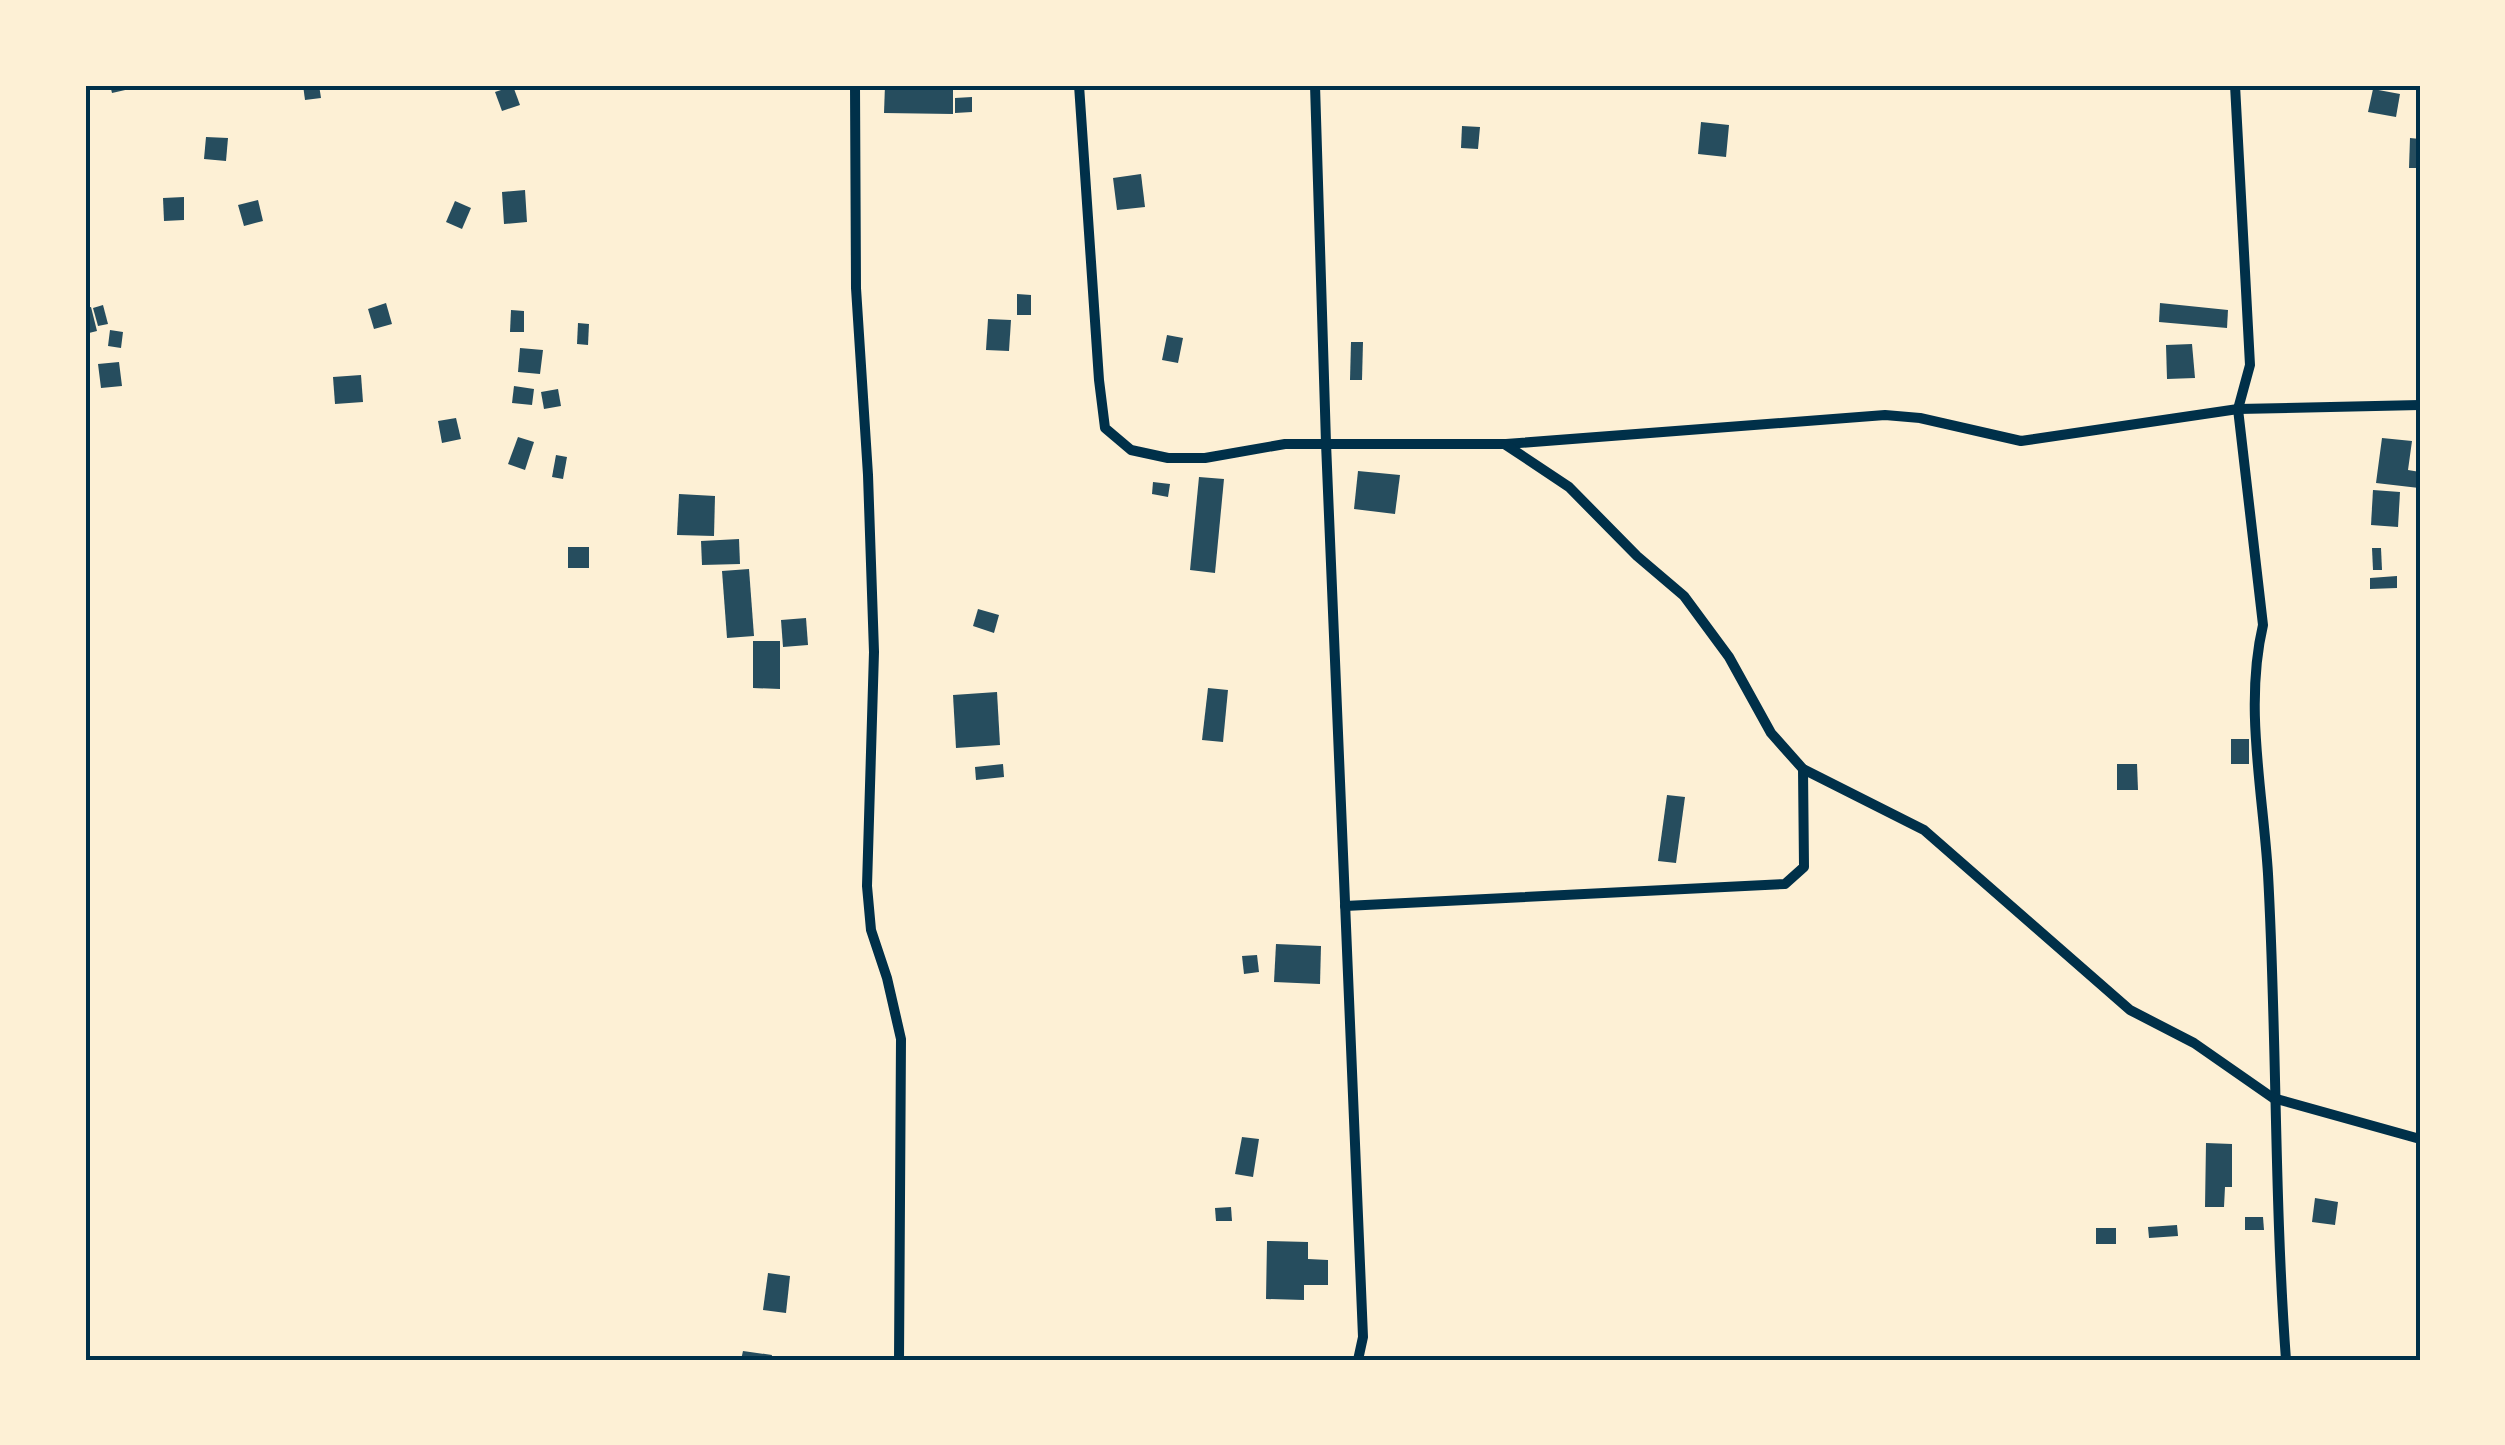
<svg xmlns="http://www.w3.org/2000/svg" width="2505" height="1445" font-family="'Noto Sans',sans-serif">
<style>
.building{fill:#264d5e}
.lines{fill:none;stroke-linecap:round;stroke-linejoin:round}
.minor{stroke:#003049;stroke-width:10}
.neatline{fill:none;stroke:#003049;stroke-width:4}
</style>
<rect width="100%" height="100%" fill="#fdf0d5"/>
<!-- building -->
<g class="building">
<polygon points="110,85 134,85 134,88 112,93"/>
<polygon points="303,85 319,85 321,98 305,100"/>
<polygon points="885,85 953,85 953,114 884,113"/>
<polygon points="513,86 520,105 502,111 495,92"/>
<polygon points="2373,89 2400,94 2396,117 2368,112"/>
<polygon points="972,97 972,112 955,113 955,98"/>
<polygon points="1701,122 1729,125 1726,157 1698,154"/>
<polygon points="1462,126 1480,127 1478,149 1461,148"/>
<polygon points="206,137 228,138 226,161 204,159"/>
<polygon points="2410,138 2420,139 2420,168 2409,168"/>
<polygon points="1141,174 1145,207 1117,210 1113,178"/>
<polygon points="525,190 527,222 504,224 502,192"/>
<polygon points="184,197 184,220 164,221 163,198"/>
<polygon points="258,200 263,221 244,226 238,205"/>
<polygon points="455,201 471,208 462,229 446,222"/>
<polygon points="1017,294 1031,295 1031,315 1017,315"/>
<polygon points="386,303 392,324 374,329 368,309"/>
<polygon points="2160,303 2228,310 2227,328 2159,322"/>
<polygon points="103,305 108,324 98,326 93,308"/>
<polygon points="91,307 97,331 85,334 85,308"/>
<polygon points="511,310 524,311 524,332 510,332"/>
<polygon points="988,319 1011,320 1009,351 986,350"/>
<polygon points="578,323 589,324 588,345 577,344"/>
<polygon points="110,330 123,332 121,348 108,346"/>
<polygon points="1167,335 1183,338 1178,363 1162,360"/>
<polygon points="1351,342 1363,342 1362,380 1350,380"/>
<polygon points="2192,344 2195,378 2167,379 2166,345"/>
<polygon points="520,348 543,350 540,374 518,372"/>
<polygon points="119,362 122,386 101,388 98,364"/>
<polygon points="361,375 363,402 335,404 333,377"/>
<polygon points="514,386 534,389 532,405 512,403"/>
<polygon points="558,389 561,406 544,409 541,392"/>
<polygon points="456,418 461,439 442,443 438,421"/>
<polygon points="518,437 534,442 525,470 508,464"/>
<polygon points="2382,438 2412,441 2408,470 2420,472 2419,488 2376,483"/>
<polygon points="556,455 567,457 563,479 552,477"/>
<polygon points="1358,471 1400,475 1395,514 1354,509"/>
<polygon points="1199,477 1224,479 1215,573 1190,570"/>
<polygon points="1153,482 1170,484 1168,497 1152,494"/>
<polygon points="2373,490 2400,492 2398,527 2371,525"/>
<polygon points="679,494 715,496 714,536 677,535"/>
<polygon points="739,539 740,564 702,565 701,541"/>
<rect x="568" y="547" width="21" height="21"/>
<polygon points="2372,548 2381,548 2382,570 2373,570"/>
<polygon points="749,569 754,636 727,638 722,571"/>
<polygon points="2397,576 2397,588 2370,589 2370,578"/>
<polygon points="978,609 999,615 994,633 973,626"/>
<polygon points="806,618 808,645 783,647 781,620"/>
<polygon points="753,641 780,641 780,689 753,688"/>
<polygon points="1208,688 1228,690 1223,742 1202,740"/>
<polygon points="997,692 1000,745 956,748 953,695"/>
<rect x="2231" y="739" width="18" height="25"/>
<polygon points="1003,764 1004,777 976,780 975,767"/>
<polygon points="2117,764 2137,764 2138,790 2117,790"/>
<polygon points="1667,795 1685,797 1676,863 1658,861"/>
<polygon points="1276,944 1321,946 1320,984 1274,982"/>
<polygon points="1257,955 1259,972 1244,974 1242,956"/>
<polygon points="1242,1137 1259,1139 1253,1177 1235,1174"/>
<polygon points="2206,1143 2232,1144 2232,1187 2225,1187 2224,1207 2205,1207"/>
<polygon points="2315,1198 2338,1202 2335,1225 2312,1222"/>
<polygon points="1231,1207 1232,1221 1216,1221 1215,1208"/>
<polygon points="2245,1217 2263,1217 2264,1230 2245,1230"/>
<polygon points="2177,1225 2178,1236 2149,1238 2148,1227"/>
<rect x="2096" y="1228" width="20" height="16"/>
<polygon points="1267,1241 1308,1242 1308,1259 1328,1260 1328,1285 1304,1285 1304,1300 1266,1299"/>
<polygon points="768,1273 790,1276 786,1313 763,1310"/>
<polygon points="743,1351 772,1355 771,1360 741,1360"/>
</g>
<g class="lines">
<!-- minor -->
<g class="minor">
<polyline points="855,85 856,288 868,475 874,652 867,886 871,930 887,978 901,1039 899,1360"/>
<polyline points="1079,85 1099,380 1105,428 1131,450 1168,458 1205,458 1285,444 1506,444 1885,415 1920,418 2021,441 2238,409 2420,405"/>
<polyline points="1315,85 1326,443 1363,1337 1358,1360"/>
<path d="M2235,85L2250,365L2238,409L2263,625C2244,706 2263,792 2268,874C2277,1036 2274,1198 2286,1360"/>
<polyline points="1506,445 1569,487 1637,556 1684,596 1729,657 1771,733 1803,769 1924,830 2130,1010 2194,1043 2273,1098 2420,1139"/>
<polyline points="1345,906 1785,884 1804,867 1803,769"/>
</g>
</g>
<!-- border -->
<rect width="2505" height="1445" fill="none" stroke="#fdf0d5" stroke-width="175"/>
<rect x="88" y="88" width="2330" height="1270" class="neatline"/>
</svg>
